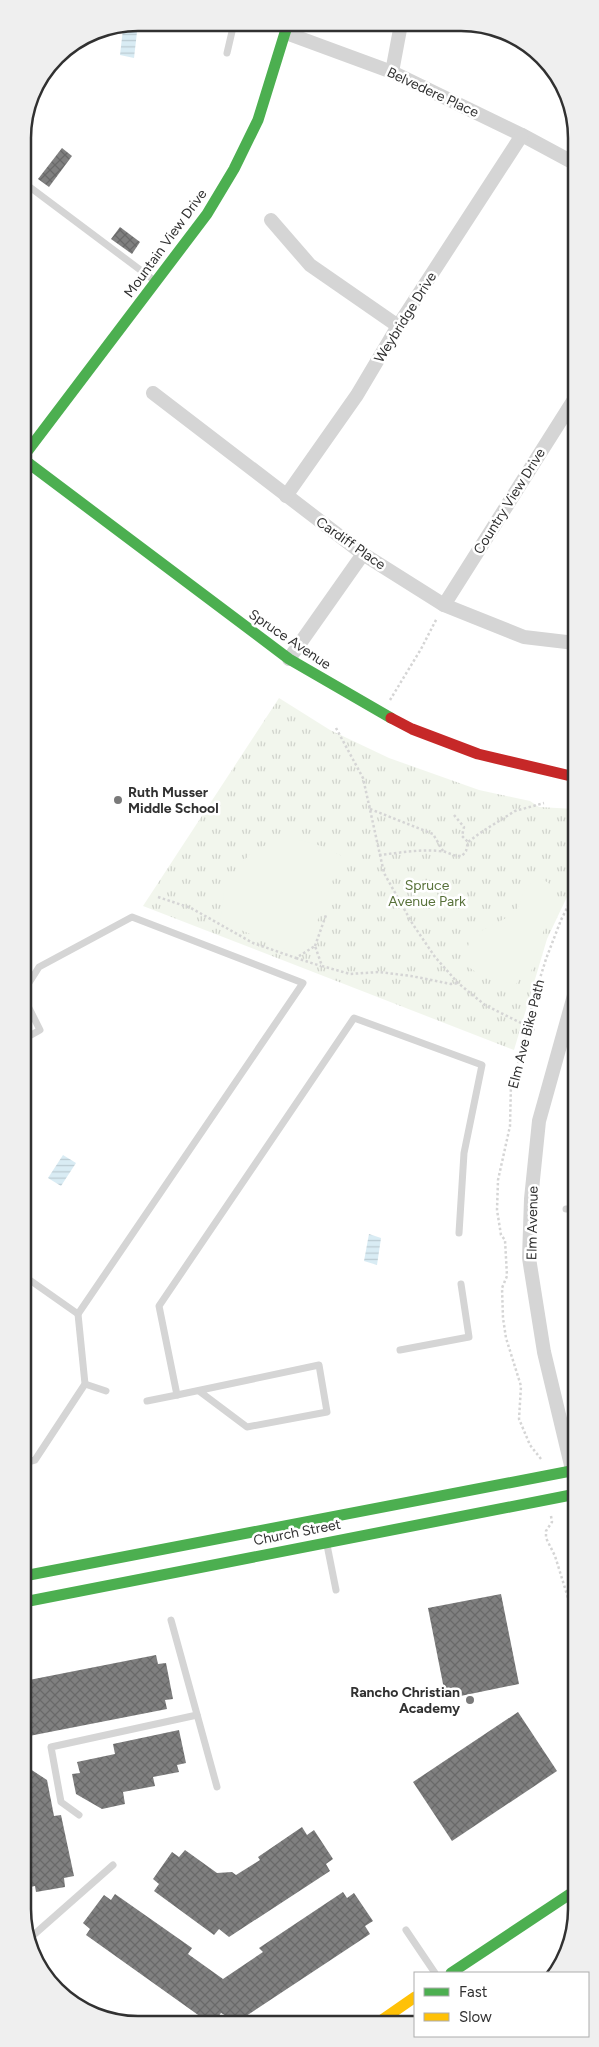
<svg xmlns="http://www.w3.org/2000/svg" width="599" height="2047" font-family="Figtree,sans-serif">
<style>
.grass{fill:url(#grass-tufts)}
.pitch{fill:#f2f6ed}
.water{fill:url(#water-rules)}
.building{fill:url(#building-cross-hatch)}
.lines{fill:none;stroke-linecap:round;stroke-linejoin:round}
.path{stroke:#d5d5d5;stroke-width:2.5;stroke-dasharray:2.5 2.5;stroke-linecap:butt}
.lane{stroke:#d5d5d5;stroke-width:7}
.street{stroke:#d5d5d5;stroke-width:14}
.fast{stroke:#4caf50;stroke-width:11}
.slow{stroke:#ffc107;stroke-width:11}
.jam{stroke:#c62828;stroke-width:11}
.poi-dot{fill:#797979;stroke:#fff;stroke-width:2}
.labels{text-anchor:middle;stroke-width:5;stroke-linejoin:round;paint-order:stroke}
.street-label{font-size:14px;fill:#313131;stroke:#fff}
.poi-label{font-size:14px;font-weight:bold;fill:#313131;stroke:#fff;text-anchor:start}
.park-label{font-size:14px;fill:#58713a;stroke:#fff}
.rim{fill:none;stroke:#313131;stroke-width:2.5}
</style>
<defs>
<pattern id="grass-tufts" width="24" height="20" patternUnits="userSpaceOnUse" patternTransform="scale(1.25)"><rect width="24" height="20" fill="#f2f6ed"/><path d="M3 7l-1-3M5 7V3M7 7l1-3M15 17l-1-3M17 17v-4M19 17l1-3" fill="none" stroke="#d0d3cc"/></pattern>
<pattern id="water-rules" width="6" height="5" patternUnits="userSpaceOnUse" patternTransform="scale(1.25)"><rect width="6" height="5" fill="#d9ecf4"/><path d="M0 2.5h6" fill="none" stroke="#bbcbd2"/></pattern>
<pattern id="building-cross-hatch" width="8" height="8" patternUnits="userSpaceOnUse" patternTransform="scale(1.25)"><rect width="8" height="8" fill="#808080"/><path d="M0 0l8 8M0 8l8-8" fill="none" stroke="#696969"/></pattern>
</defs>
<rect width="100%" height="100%" fill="#fff"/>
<!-- grass -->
<polygon class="grass" points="279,698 330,730 389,758 479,790 530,801 539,807 575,809 575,880 547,939 514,1050 143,906"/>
<!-- pitch -->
<g class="pitch">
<path d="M300,840L321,846L342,856L316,924C319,944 302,951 285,949L220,921L224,893L236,869L253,851L271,843Z"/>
<path d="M541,878L554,887L557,896L554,908L547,919L531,972L518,980L516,985C499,979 472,977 464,960L471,936L516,913C522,898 524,883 541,878Z"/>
</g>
<!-- water -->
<g class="water">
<polygon points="123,29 137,32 134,58 120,55"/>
<polygon points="63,1155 76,1163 61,1186 48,1178"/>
<polygon points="369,1234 381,1238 377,1265 364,1261"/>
</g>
<!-- building -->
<g class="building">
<polygon points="62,148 72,156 49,187 38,179"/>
<polygon points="120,227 140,242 132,254 111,239"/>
<polygon points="501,1594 519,1684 446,1699 428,1608"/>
<polygon points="156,1655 158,1664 166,1663 173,1699 165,1700 167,1709 24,1737 24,1681"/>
<polygon points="518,1712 557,1771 452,1841 413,1782"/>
<polygon points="179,1730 186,1763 177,1765 179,1772 153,1777 155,1786 123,1792 125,1804 102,1809 76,1794 72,1774 80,1773 77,1762 115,1754 113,1744"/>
<polygon points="24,1765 47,1780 54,1816 61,1815 74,1876 64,1878 65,1887 36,1892 35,1886 25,1888"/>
<polygon points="302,1827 307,1835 314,1830 333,1859 326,1864 330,1871 229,1937 219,1929 214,1935 154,1891 159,1884 153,1879 172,1852 179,1857 185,1850 217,1873 232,1872 236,1875 260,1860 258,1857"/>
<polygon points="343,1892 347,1898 354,1893 373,1921 365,1926 370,1934 237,2022 221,2013 214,2022 208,2022 86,1935 90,1929 83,1923 104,1895 111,1900 115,1894 192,1948 188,1954 223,1979 263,1952 259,1948"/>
</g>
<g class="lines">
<!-- path -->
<g class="path">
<polyline points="390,700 421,649 437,618"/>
<polyline points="336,728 363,778 384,873 412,923 435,957 458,983 485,1005 535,1030"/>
<polyline points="370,809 433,834 443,851"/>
<polyline points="454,815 464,827 462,836 468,842"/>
<path d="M379,855C399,853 419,849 439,851C448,851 453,857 462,856L466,851L468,842L483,831L515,811L544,803"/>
<polyline points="158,897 191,908 253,943 296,958 315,946 322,966 350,974 379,972 411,976 451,984 458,983"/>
<polyline points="315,946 326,915"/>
<polyline points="296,958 321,966"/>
<polyline points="541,1459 530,1445 519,1419 521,1386 506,1338 503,1318 502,1288 507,1276 505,1240 501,1235 497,1210 498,1180 510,1126 511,1083 526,1041 527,1027 536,991 546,959 561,920 575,892"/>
<polyline points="551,1516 552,1522 546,1531 546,1538 555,1556 569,1601 576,1613"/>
</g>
<!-- lane -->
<g class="lane">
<polyline points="227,53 234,23"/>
<polyline points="23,182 155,281"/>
<polyline points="24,988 27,986 39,967 132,917 303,983 78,1314"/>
<polyline points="24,998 40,1030 24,1039"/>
<polyline points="566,1209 576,1209"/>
<polyline points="24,1276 78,1314 85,1384 35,1460 24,1463"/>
<polyline points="572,1343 576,1342"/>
<polyline points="400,1350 469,1337 461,1284"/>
<polyline points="85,1384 106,1391"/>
<polyline points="177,1395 319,1365 327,1412 247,1427 199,1391"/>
<polyline points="147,1401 177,1395 159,1306 354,1018 482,1065 464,1153 459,1233"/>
<polyline points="327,1545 336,1590"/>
<polyline points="171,1620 217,1787"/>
<polyline points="79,1815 61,1802 51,1747 197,1715"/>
<polyline points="406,1930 435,1973"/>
<polyline points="29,1939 113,1865"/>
</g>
<!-- street -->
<g class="street">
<polyline points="286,33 392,72 522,135 574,163"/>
<polyline points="392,72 401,24"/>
<polyline points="271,220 310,265 398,326"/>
<polyline points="153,393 363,554 444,605 524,637 575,643"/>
<polyline points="286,496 357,395 398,326 522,135"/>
<polyline points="444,605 575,398"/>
<polyline points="289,659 363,554"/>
<polyline points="575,992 539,1121 531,1199 529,1258 544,1352 576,1486"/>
</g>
<!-- fast -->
<g class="fast">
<polyline points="23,457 207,214 234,169 258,120 288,23"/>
<polyline points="23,459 289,659 391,718"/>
<polyline points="24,1576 576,1470"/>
<polyline points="24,1602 576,1494"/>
<polyline points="451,1973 576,1890"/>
</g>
<!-- slow -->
<polyline class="slow" points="379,2022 415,1997"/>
<!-- jam -->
<polyline class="jam" points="391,718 412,729 478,754 575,777"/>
</g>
<!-- markers -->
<g class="poi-dot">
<circle cx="118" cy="800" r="5"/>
<circle cx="470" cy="1700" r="5"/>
</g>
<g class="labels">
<!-- street labels -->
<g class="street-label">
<text transform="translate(433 92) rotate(25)" y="5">Belvedere Place</text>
<text transform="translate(165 243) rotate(-54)" y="5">Mountain View Drive</text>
<text transform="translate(405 317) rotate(-58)" y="5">Weybridge Drive</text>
<text transform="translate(509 501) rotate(-58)" y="5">Country View Drive</text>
<text transform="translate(351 543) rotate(35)" y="5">Cardiff Place</text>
<text transform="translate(290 639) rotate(34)" y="5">Spruce Avenue</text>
<text transform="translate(526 1034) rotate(-76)" y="5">Elm Ave Bike Path</text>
<text transform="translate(532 1223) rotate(-89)" y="5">Elm Avenue</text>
<text transform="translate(297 1532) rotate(-11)" y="5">Church Street</text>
</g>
<!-- poi labels -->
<g class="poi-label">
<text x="128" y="797">Ruth Musser<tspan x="128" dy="16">Middle School</tspan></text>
<text x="460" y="1697" text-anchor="end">Rancho Christian<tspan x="460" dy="16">Academy</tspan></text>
</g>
<!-- park labels -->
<g class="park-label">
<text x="427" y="890">Spruce<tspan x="427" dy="16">Avenue Park</tspan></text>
</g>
</g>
<!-- crop -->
<path d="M0 0H599V2047H0ZM138 31H461A107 107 0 0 1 568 138V1909A107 107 0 0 1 461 2016H138A107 107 0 0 1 31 1909V138A107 107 0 0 1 138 31Z" fill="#efefef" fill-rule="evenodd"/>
<path class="rim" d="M138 31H461A107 107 0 0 1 568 138V1909A107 107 0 0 1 461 2016H138A107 107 0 0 1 31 1909V138A107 107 0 0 1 138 31Z"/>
<!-- legend -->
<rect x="414" y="1972" width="175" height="65" fill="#ffffff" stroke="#adadad"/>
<rect x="424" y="1988" width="25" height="8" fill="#4caf50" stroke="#adadad"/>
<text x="459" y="1997" font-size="15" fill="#313131">Fast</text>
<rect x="424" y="2013" width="25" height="8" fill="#ffc107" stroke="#adadad"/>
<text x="459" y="2022" font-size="15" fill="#313131">Slow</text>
</svg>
